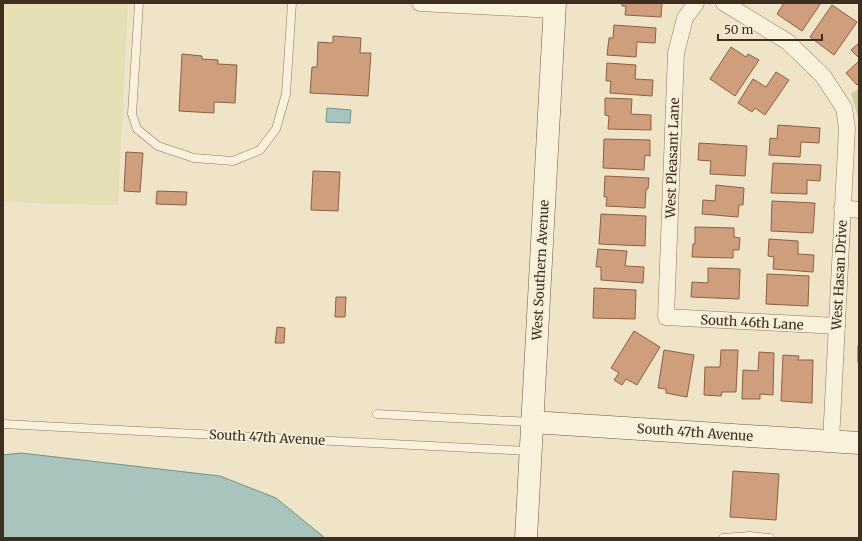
<svg xmlns="http://www.w3.org/2000/svg" width="862" height="541" font-family="Merriweather,serif">
<style>
.farmland{fill:#e6deb5}
.green{fill:#c9cf9b}
.water{fill:#a9c4bc;stroke:#6f938a}
.building{fill:#cf9f7d;stroke:#8d5f41}
.lines{fill:none;stroke-linecap:round;stroke-linejoin:round}
.lane-casing{stroke:#8d765c;stroke-width:9}
.street-casing{stroke:#8d765c;stroke-width:17}
.secondary-casing{stroke:#6f573f;stroke-width:23}
.lane{stroke:#faf1dc;stroke-width:8}
.street{stroke:#faf1dc;stroke-width:16}
.secondary{stroke:#faf1dc;stroke-width:22}
.labels{text-anchor:middle;stroke-width:4;stroke-linejoin:round;paint-order:stroke}
.street-label{font-size:13px;fill:#3d2e20;stroke:#f7eed8}
</style>
<rect width="100%" height="100%" fill="#f0e4c8"/>
<!-- farmland -->
<polygon class="farmland" points="3,3 128,3 118,205 50,204 3,201"/>
<!-- green -->
<polygon class="green" points="859,89 859,121 851,93"/>
<!-- water -->
<g class="water">
<polygon points="327,108 351,110 350,123 326,122"/>
<polygon points="21,453 220,476 276,498 325,538 3,538 3,455"/>
</g>
<!-- building -->
<g class="building">
<polygon points="622,3 662,3 661,17 625,15 626,6 622,6"/>
<polygon points="784,3 821,3 802,31 777,14"/>
<polygon points="832,5 857,22 834,55 810,37"/>
<polygon points="614,25 656,28 655,43 637,42 636,57 607,55 609,38 613,38"/>
<polygon points="333,36 361,38 360,53 371,53 368,96 310,93 312,67 317,67 318,42 333,43"/>
<polygon points="859,43 859,58 851,50"/>
<polygon points="731,47 746,57 748,54 759,60 735,96 710,79"/>
<polygon points="182,54 202,56 202,59 218,60 218,64 237,65 235,103 214,102 214,113 179,111"/>
<polygon points="859,61 859,83 857,85 846,73"/>
<polygon points="607,63 636,65 635,79 653,80 652,96 610,93 611,81 606,81"/>
<polygon points="776,72 789,80 765,115 755,108 752,112 738,103 753,79 766,87"/>
<polygon points="605,98 632,99 631,114 651,115 651,130 608,129 609,116 605,115"/>
<polygon points="778,125 820,128 819,143 801,142 800,157 769,155 770,138 777,139"/>
<polygon points="604,139 650,140 650,156 645,155 644,170 603,168"/>
<polygon points="699,143 747,146 745,176 710,174 711,161 698,160"/>
<polygon points="126,152 143,153 140,192 124,191"/>
<polygon points="773,163 821,165 820,181 807,180 807,194 771,193"/>
<polygon points="313,171 340,172 338,211 311,210"/>
<polygon points="605,176 649,178 648,189 646,189 645,208 606,206 607,197 604,197"/>
<polygon points="716,185 744,188 743,205 739,205 738,217 702,214 703,200 715,201"/>
<polygon points="157,191 187,192 186,205 156,204"/>
<polygon points="772,201 815,203 813,233 771,231"/>
<polygon points="601,214 646,216 645,246 599,244"/>
<polygon points="695,227 734,228 734,237 740,238 739,250 733,250 733,258 692,257 693,244 695,244"/>
<polygon points="769,239 798,241 798,254 814,255 813,272 773,269 774,257 768,256"/>
<polygon points="598,249 627,251 625,266 644,267 643,283 601,280 601,267 596,267"/>
<polygon points="708,268 740,269 739,299 691,297 692,282 708,283"/>
<polygon points="767,274 809,276 808,306 766,304"/>
<polygon points="594,288 636,290 635,319 593,318"/>
<polygon points="336,297 346,297 345,317 335,317"/>
<polygon points="277,327 285,328 284,343 275,343"/>
<polygon points="634,331 660,347 637,385 626,379 622,385 614,380 619,373 611,368"/>
<rect x="858" y="346" width="1" height="16"/>
<polygon points="664,350 694,355 687,397 666,393 666,389 658,388"/>
<polygon points="721,350 738,350 736,392 722,392 721,396 704,395 705,367 720,367"/>
<polygon points="759,352 774,353 773,395 760,394 760,399 742,399 743,370 758,371"/>
<polygon points="783,355 799,356 798,360 813,360 812,403 781,401"/>
<polygon points="733,471 779,474 776,520 730,517"/>
</g>
<g class="lines">
<defs>
<g id="lane">
<polyline points="139,3 132,114 137,129 158,146 194,158 233,161 260,150 276,129 286,94 292,3"/>
<polyline points="377,414 531,422"/>
<polyline points="3,424 529,451"/>
<polyline points="723,538 750,536 770,538"/>
</g>
<g id="street">
<polyline points="420,3 554,10"/>
<polyline points="696,3 685,18 676,53 666,317 837,326"/>
<polyline points="724,3 788,42 823,76 844,108 847,128 831,441"/>
<polyline points="842,208 859,210"/>
</g>
<g id="secondary">
<polyline points="532,422 859,443"/>
<polyline points="526,538 555,3"/>
</g>
</defs>
<!-- lane casing -->
<use href="#lane" class="lane-casing"/>
<!-- street casing -->
<use href="#street" class="street-casing"/>
<!-- secondary casing -->
<use href="#secondary" class="secondary-casing"/>
<!-- lane -->
<use href="#lane" class="lane"/>
<!-- street -->
<use href="#street" class="street"/>
<!-- secondary -->
<use href="#secondary" class="secondary"/>
</g>
<g class="labels">
<!-- street labels -->
<g class="street-label">
<text transform="translate(672 158) rotate(-88)" y="5">West Pleasant Lane</text>
<text transform="translate(540 270) rotate(-87)" y="5">West Southern Avenue</text>
<text transform="translate(839 275) rotate(-87)" y="5">West Hasan Drive</text>
<text transform="translate(752 322) rotate(3)" y="5">South 46th Lane</text>
<text transform="translate(695 432) rotate(4)" y="5">South 47th Avenue</text>
<text transform="translate(267 437) rotate(3)" y="5">South 47th Avenue</text>
</g>
</g>
<!-- border -->
<rect width="862" height="541" fill="none" stroke="#3d2e20" stroke-width="8"/>
<!-- scale -->
<path d="M718 34v6h104v-6" fill="none" stroke="#3d2e20" stroke-width="2"/>
<text x="724" y="34" font-size="12" fill="#3d2e20" stroke="#f7eed8" stroke-width="3" paint-order="stroke">50 m</text>
</svg>
